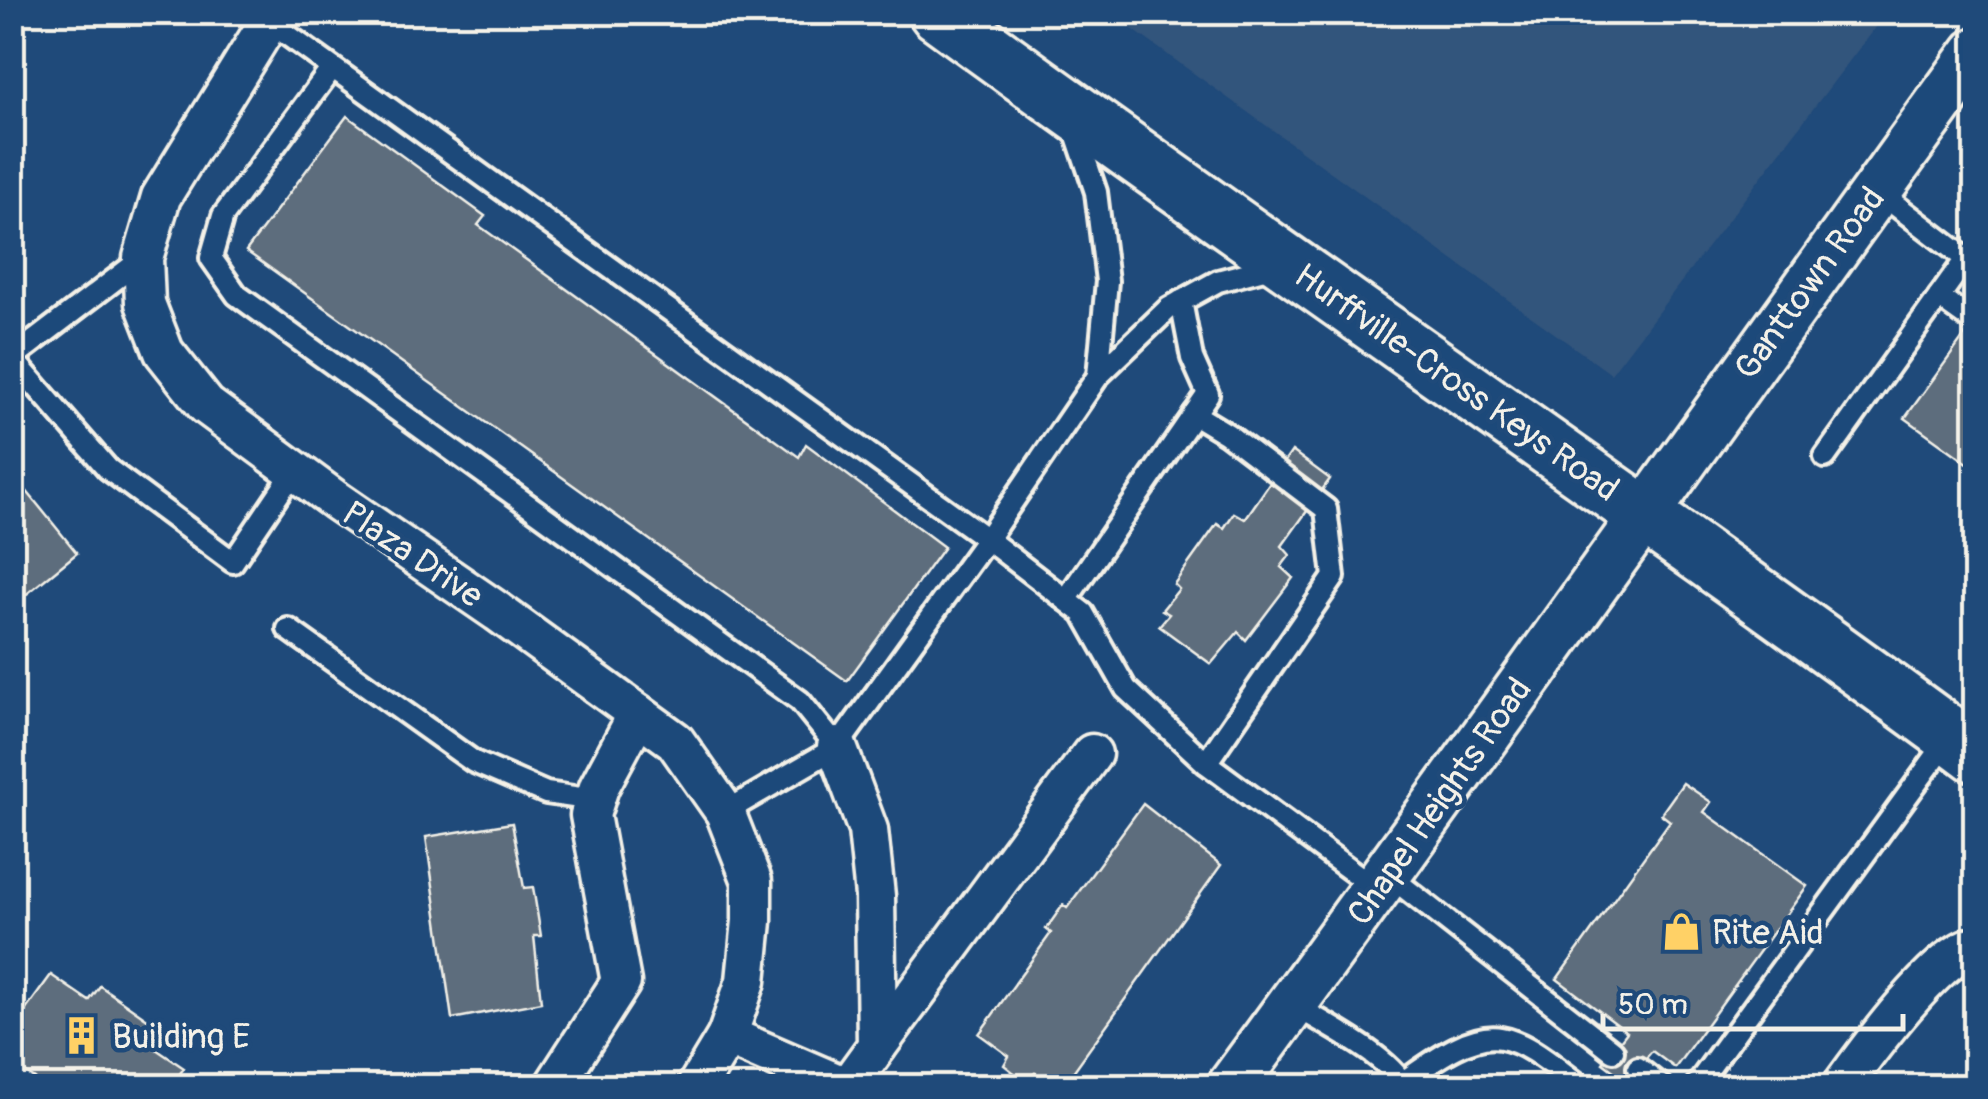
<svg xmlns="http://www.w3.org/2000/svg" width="1988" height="1099" font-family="Pangolin,sans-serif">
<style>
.built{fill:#32547b}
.building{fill:#5d6d7d;stroke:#f4f1e8;stroke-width:2.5}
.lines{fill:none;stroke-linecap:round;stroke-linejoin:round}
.service-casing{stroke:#f4f1e8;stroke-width:28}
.minor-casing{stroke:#f4f1e8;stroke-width:45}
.tertiary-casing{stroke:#f4f1e8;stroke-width:55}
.secondary-casing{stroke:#f4f1e8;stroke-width:62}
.service{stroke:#1f4a7a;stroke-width:20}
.minor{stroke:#1f4a7a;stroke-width:38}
.tertiary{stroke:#1f4a7a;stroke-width:48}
.secondary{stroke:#1f4a7a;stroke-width:55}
.labels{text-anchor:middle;stroke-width:9;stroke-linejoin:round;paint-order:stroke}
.street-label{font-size:35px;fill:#f4f1e8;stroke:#1f4a7a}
.poi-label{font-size:35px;fill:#f4f1e8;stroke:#1f4a7a;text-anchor:start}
</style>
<rect width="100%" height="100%" fill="#1f4a7a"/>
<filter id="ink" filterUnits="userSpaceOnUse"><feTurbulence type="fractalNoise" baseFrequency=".01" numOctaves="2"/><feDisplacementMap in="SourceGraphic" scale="20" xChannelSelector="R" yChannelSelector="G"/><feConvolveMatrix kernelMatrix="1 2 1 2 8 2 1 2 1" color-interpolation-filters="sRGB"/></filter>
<g filter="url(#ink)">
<!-- built -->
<polygon class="built" points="1110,13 1886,13 1611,374"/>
<!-- building -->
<g class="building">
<polygon points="347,116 485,216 478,225 799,457 806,444 944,547 847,681 246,251"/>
<polygon points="1976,320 1976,469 1905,418"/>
<polygon points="1292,451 1330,479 1282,546 1290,555 1281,567 1293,578 1246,640 1238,632 1211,664 1159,626 1169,614 1162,610 1179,589 1174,584 1217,524 1224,528 1234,513 1245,519"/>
<polygon points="12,473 77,553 12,606"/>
<polygon points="1683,783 1711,802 1704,812 1807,886 1675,1068 1652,1051 1627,1081 1603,1063 1627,1032 1557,979 1670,821 1661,814"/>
<polygon points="1143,804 1221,865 1063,1086 1051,1086 1035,1073 1026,1082 1004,1065 1009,1056 979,1034 1051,933 1046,929 1063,905 1067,908"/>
<polygon points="512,823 524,888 533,887 541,936 534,936 541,1002 452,1019 426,837"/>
<polygon points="51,975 89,1001 100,986 159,1027 147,1043 184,1068 171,1086 30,1086 35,1079 12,1063 12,1029"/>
<polygon points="1934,1076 1949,1086 1927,1086"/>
</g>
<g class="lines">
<defs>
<g id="service">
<polyline points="268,21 987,539 1083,613 1126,689 1206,763 1376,889"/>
<polyline points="332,68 223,216 211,258 237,295 800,701 837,747"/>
<polyline points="1074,127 1096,192 1107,281 1098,376"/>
<polyline points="1939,297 1974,322"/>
<polyline points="12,358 108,469 233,562 295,470"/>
<polyline points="12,358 143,258"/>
<polyline points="1194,414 1227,434 1326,509 1334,577 1206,763"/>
<polyline points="1825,457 1966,259 1876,190"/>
<polyline points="1066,600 1208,394 1192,358 1181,301"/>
<polyline points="288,629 474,762 546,793 594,800"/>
<polyline points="725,812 837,747 987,539 1098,376 1169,308 1218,281 1275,266"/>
<polyline points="1387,874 1613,1051"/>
<path d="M1292,1004C1323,1023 1389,1056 1404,1086"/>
<polyline points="1638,1068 1661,1086"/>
<path d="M1403,1082C1428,1065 1469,1032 1501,1038C1530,1043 1558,1070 1581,1086"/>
<polyline points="1696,1086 1950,737"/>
</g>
<g id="minor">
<polyline points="275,12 161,197 143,258 145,303 164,352 206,405 335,500 498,612 675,741 725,812 752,881 752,921 746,981 727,1036 697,1086"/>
<polyline points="837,747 868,830 875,896 877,1046 848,1086"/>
<polyline points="727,1036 843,1086"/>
<polyline points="877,1046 1092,754"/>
<polyline points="554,1086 621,982 590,815 599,787 638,714"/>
<path d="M1842,1086C1865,1054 1939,952 1976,946"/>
</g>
<path id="tertiary" d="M1232,1086C1483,744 1727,397 1976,53"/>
<path id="secondary" d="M937,12C1280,263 1633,501 1976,754"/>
</defs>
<!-- service casing -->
<use href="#service" class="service-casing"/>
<!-- minor casing -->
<use href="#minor" class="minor-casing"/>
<!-- tertiary casing -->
<use href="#tertiary" class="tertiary-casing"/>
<!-- secondary casing -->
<use href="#secondary" class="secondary-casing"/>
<!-- service -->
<use href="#service" class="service"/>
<!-- minor -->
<use href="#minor" class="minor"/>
<!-- tertiary -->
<use href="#tertiary" class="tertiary"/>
<!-- secondary -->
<use href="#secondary" class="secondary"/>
</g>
</g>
<!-- icons -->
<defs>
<symbol id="shop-bare" viewBox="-9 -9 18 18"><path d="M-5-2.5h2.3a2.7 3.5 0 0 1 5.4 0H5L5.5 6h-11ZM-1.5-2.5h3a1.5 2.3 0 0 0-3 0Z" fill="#ffd166" stroke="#1f4a7a" stroke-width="2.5" paint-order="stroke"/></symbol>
<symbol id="building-bare" viewBox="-9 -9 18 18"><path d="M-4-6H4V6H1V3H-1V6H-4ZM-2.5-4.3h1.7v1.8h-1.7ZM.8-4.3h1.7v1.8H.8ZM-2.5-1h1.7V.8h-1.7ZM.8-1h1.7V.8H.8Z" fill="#ffd166" stroke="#1f4a7a" stroke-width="2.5" paint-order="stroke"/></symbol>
</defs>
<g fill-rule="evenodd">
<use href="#shop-bare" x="1654" y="904" width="55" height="55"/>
<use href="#building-bare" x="54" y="1008" width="55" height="55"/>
</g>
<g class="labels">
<!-- street labels -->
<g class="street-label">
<text transform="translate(1809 283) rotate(-54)" y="12">Ganttown Road</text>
<text transform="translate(1457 382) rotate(35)" y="12">Hurffville-Cross Keys Road</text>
<text transform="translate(413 554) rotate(34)" y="12">Plaza Drive</text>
<text transform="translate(1439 801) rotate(-55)" y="12">Chapel Heights Road</text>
</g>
<!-- poi labels -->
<g class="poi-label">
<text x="1712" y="944">Rite Aid</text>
<text x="112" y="1048">Building E</text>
</g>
</g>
<!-- margin -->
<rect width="1988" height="1099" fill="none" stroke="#1f4a7a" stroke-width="50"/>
<rect x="25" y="25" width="1938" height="1049" fill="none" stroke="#f4f1e8" stroke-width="4" filter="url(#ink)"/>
<!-- scale -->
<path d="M1603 1014v15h300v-15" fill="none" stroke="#f4f1e8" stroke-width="5"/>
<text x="1618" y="1014" font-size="30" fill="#f4f1e8" stroke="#1f4a7a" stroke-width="8" paint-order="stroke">50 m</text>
</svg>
